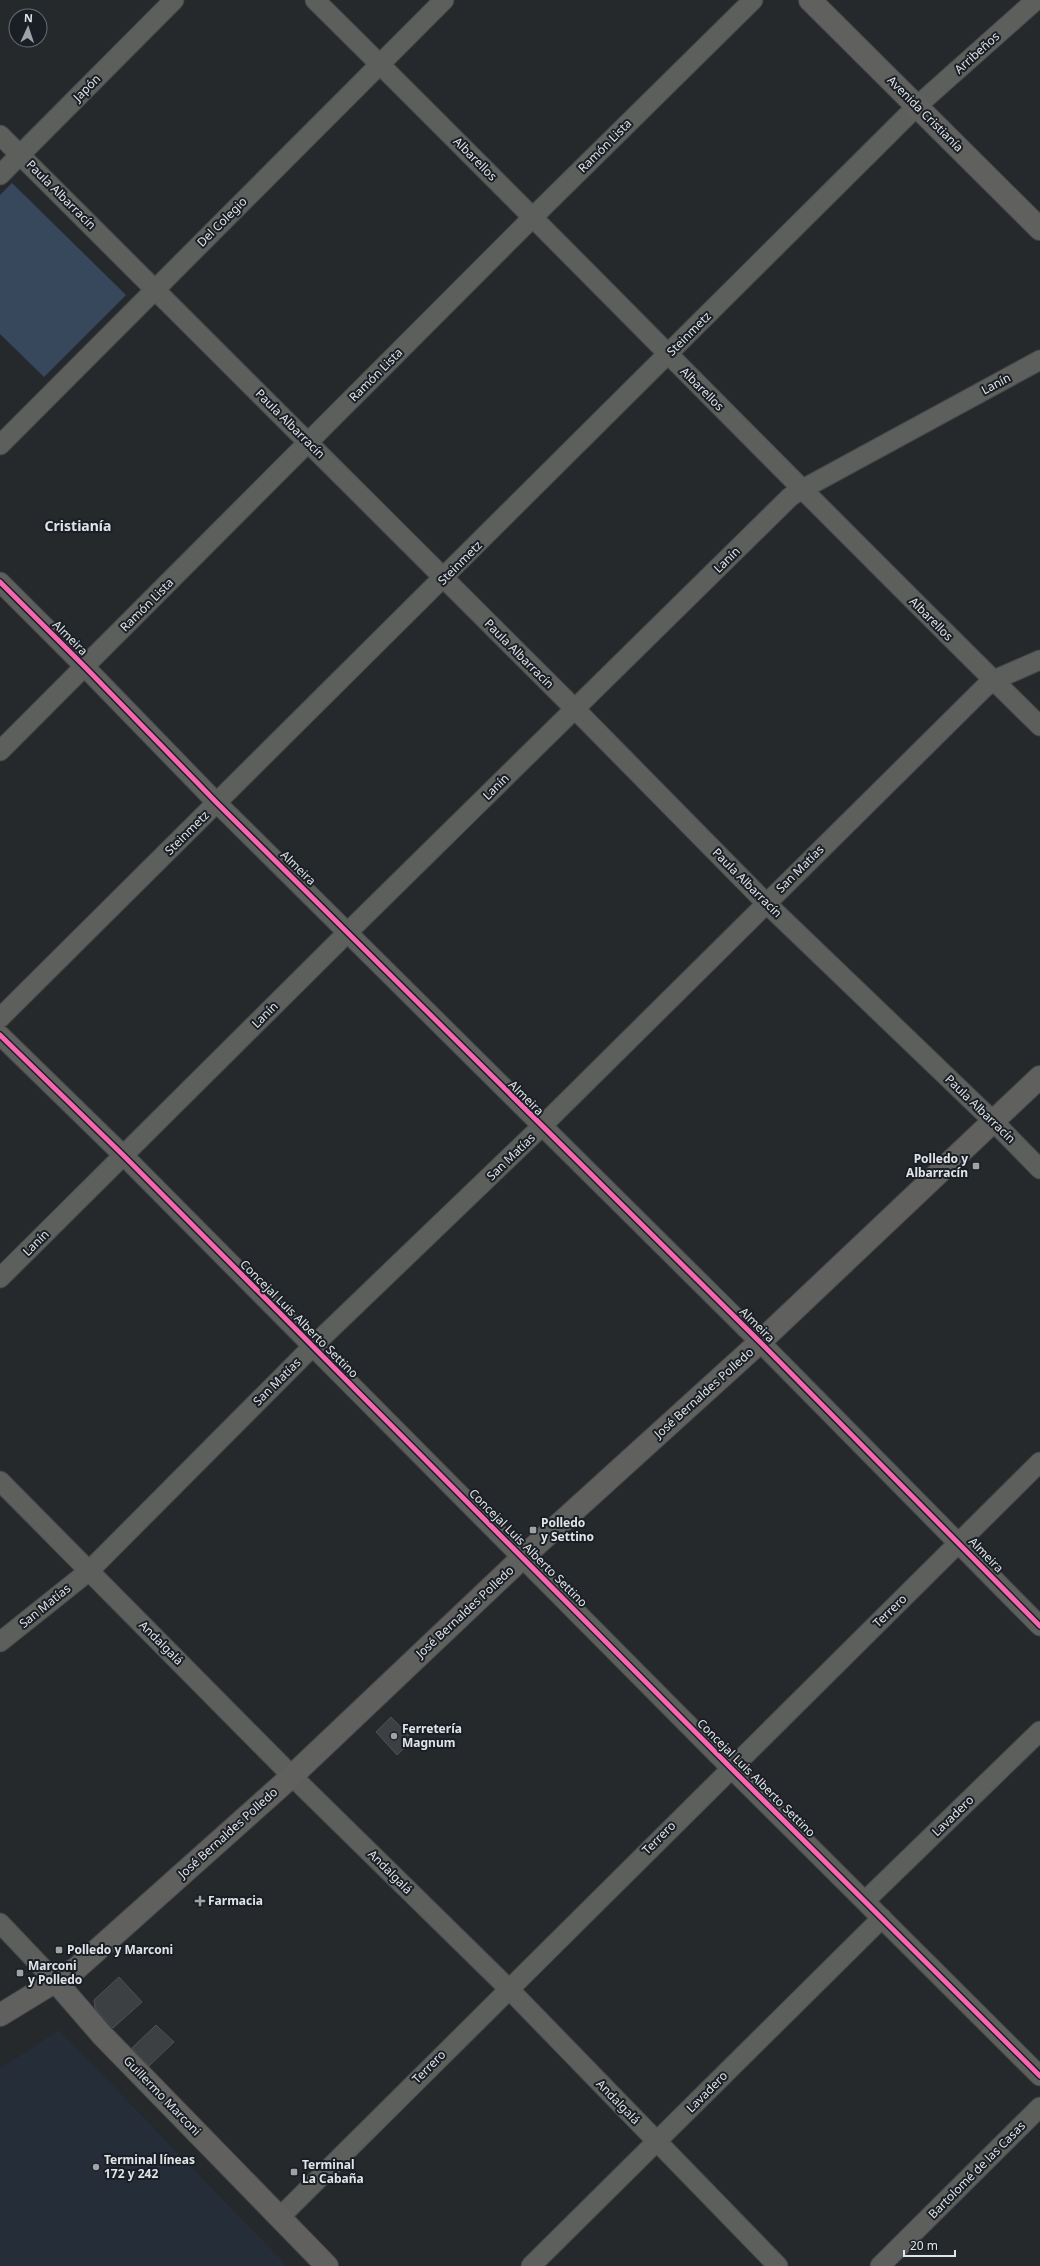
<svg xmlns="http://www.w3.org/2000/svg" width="1040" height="2266" font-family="'Noto Sans',sans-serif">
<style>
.built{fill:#252d38}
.green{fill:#37475c}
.building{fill:#3d4043;stroke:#4e5153}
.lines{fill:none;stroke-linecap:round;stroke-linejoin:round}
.street-casing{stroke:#454749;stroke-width:21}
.secondary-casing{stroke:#454749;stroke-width:24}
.street{stroke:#5d5f5c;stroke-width:19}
.secondary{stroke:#60615f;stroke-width:22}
.cycleway-casing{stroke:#1a1f25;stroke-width:8}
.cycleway{stroke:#f766af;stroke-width:5}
.poi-dot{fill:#9fa3a6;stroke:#1a1f25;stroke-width:1.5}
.labels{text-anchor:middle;stroke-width:4;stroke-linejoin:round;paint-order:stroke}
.street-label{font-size:12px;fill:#e0e4e8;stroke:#1a1f25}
.poi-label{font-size:12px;font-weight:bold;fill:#e0e4e8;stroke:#1a1f25;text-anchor:start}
.quarter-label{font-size:14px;font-weight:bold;fill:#e0e4e8;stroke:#1a1f25}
</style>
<rect width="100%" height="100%" fill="#26292c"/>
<!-- built -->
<polygon class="built" points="59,2030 287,2266 0,2266 0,2069"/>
<!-- green -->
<polygon class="green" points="12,183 126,295 44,377 0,334 0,195"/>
<!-- building -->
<g class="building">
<polygon points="391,1717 413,1740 397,1755 376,1732"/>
<polygon points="119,1977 142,2002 113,2028 95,2008 94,2000"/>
<polygon points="156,2025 174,2042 149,2066 132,2048"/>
</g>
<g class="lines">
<defs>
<g id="street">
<path d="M315,0C558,240 796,486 1040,726"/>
<polyline points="0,135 575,709 766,903 993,1121 1040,1169"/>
<polyline points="0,175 174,0"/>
<polyline points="0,445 444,0"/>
<polyline points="0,582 85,667 217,803 760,1342 1040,1626"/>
<polyline points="0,751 533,217 753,0"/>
<polyline points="0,1018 917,106 1036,0"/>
<polyline points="0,1035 124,1156 730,1767 1040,2076"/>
<polyline points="0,1278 348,932 790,497 801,490 1040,360"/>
<polyline points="0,1481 292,1776 508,1988 778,2266"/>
<polyline points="0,1642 89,1571 312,1347 541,1127 984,688 994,680 1040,660"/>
<polyline points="865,1901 1040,1731"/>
<polyline points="0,1923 57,1983"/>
<polyline points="280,2217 1040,1462"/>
<polyline points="531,2266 882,1918"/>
<polyline points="880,2266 1040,2107"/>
</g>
<g id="secondary">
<polyline points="810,0 1040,229"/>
<polyline points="57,1983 103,2036 327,2266"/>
<polyline points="0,2015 77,1968 292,1776 523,1557 760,1342 1040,1077"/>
</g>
</defs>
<!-- street casing -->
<use href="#street" class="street-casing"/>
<!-- secondary casing -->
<use href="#secondary" class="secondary-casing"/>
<!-- street -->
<use href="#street" class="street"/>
<!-- secondary -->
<use href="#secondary" class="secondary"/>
<defs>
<g id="cycleway">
<polyline points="0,582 85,667 217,803 760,1342 1040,1626"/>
<polyline points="0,1035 124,1156 730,1767 1040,2076"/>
</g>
</defs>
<!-- cycleway casing -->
<use href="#cycleway" class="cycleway-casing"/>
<!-- cycleway -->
<use href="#cycleway" class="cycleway"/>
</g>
<!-- markers -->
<g class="poi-dot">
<rect x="972" y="1162" width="8" height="8" rx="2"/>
<rect x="529" y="1526" width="8" height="8" rx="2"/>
<circle cx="394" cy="1736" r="4"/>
<path d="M198 1895h4v4h4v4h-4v4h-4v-4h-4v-4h4z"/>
<rect x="55" y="1946" width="8" height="8" rx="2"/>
<rect x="16" y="1969" width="8" height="8" rx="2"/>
<circle cx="96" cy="2167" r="4"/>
<rect x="290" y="2168" width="8" height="8" rx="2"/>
</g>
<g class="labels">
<!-- street labels -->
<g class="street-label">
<text transform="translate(977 53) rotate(-42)" y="4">Arribeños</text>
<text transform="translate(87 88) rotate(-45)" y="4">Japón</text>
<text transform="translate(925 114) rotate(45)" y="4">Avenida Cristianía</text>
<text transform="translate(605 146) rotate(-45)" y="4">Ramón Lista</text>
<text transform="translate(475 159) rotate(45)" y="4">Albarellos</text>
<text transform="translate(61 195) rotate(45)" y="4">Paula Albarracín</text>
<text transform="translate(222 222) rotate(-45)" y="4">Del Colegio</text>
<text transform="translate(689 334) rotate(-45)" y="4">Steinmetz</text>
<text transform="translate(376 375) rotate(-45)" y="4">Ramón Lista</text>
<text transform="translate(996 384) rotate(-28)" y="4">Lanín</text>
<text transform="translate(702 389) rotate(45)" y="4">Albarellos</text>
<text transform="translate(290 424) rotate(45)" y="4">Paula Albarracín</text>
<text transform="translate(727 560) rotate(-44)" y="4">Lanín</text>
<text transform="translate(460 563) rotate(-45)" y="4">Steinmetz</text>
<text transform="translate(147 605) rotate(-45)" y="4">Ramón Lista</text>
<text transform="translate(931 619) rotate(45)" y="4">Albarellos</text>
<text transform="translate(70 638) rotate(45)" y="4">Almeira</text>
<text transform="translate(519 654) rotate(45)" y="4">Paula Albarracín</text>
<text transform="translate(496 787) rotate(-45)" y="4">Lanín</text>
<text transform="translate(187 833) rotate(-45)" y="4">Steinmetz</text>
<text transform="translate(298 868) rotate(44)" y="4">Almeira</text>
<text transform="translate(800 869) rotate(-45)" y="4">San Matías</text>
<text transform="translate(747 883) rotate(45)" y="4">Paula Albarracín</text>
<text transform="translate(265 1015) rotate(-45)" y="4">Lanín</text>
<text transform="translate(526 1098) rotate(45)" y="4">Almeira</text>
<text transform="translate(980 1109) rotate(44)" y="4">Paula Albarracín</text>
<text transform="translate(511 1157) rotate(-44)" y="4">San Matías</text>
<text transform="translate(36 1243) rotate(-45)" y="4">Lanín</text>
<text transform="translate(299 1319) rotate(45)" y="4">Concejal Luis Alberto Settino</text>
<text transform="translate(757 1325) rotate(45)" y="4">Almeira</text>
<text transform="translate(277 1382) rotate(-45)" y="4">San Matías</text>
<text transform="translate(704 1393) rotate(-42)" y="4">José Bernaldes Polledo</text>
<text transform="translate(528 1548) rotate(45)" y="4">Concejal Luis Alberto Settino</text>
<text transform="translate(986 1555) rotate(46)" y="4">Almeira</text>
<text transform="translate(45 1606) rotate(-39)" y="4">San Matías</text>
<text transform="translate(890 1611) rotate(-44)" y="4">Terrero</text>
<text transform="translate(465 1612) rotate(-43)" y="4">José Bernaldes Polledo</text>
<text transform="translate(161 1643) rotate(45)" y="4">Andalgalá</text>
<text transform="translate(756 1778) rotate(45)" y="4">Concejal Luis Alberto Settino</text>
<text transform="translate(953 1816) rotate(-44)" y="4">Lavadero</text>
<text transform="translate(228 1833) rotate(-42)" y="4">José Bernaldes Polledo</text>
<text transform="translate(659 1838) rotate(-45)" y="4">Terrero</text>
<text transform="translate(390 1872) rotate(45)" y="4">Andalgalá</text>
<text transform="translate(429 2067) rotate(-45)" y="4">Terrero</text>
<text transform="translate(707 2092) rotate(-45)" y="4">Lavadero</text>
<text transform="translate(162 2096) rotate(46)" y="4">Guillermo Marconi</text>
<text transform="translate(618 2102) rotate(46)" y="4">Andalgalá</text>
<text transform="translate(977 2170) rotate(-45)" y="4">Bartolomé de las Casas</text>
</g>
<!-- poi labels -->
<g class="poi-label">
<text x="968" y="1163" text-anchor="end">Polledo y<tspan x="968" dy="14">Albarracín</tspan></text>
<text x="541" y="1527">Polledo<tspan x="541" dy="14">y Settino</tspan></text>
<text x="402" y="1733">Ferretería<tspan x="402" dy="14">Magnum</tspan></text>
<text x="208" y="1905">Farmacia</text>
<text x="67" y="1954">Polledo y Marconi</text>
<text x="28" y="1970">Marconi<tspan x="28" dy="14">y Polledo</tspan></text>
<text x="104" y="2164">Terminal líneas<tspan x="104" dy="14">172 y 242</tspan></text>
<text x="302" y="2169">Terminal<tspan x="302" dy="14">La Cabaña</tspan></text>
</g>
<!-- quarter labels -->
<g class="quarter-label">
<text x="78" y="531">Cristianía</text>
</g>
</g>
<!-- north arrow -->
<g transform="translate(28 28) rotate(3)"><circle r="19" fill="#1a1f25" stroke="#696e73"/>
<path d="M0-3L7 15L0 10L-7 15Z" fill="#9fa3a6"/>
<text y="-6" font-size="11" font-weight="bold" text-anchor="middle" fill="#e0e4e8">N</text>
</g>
<!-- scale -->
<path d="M904 2250v6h51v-6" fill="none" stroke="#e0e4e8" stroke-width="2"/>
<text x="910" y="2250" font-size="12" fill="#e0e4e8" stroke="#1a1f25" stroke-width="3" paint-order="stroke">20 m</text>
</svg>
